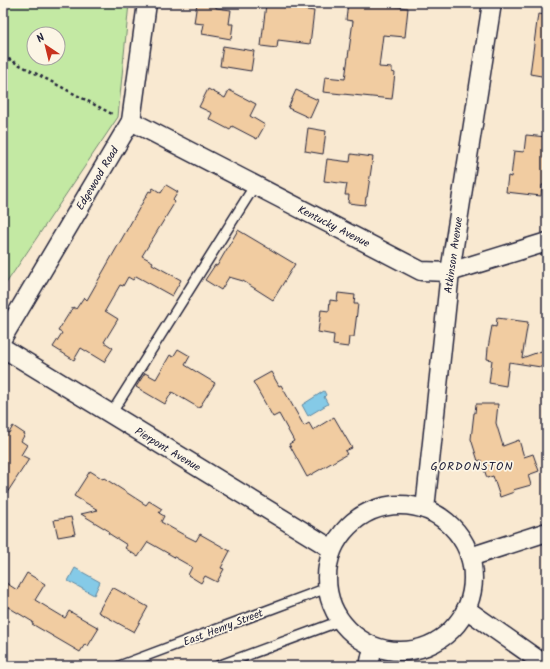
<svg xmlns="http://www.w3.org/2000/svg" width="550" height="669" font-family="Kalam,sans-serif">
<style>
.green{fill:#c3e9a3;stroke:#72866f;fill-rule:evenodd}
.water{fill:#85cae7;stroke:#5d87a2}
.building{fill:#f1cca1;stroke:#22223b}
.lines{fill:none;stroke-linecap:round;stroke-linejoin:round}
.service-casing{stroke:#22223b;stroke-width:12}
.minor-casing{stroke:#22223b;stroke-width:21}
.path{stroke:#22223b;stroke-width:2.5;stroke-dasharray:3 3;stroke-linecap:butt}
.service{stroke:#fcf5e5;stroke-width:9}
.minor{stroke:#fcf5e5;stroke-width:18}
.labels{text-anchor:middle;stroke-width:3.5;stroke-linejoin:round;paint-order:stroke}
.street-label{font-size:11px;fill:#22223b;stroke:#fcf5e5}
.neighbourhood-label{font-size:12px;letter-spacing:1px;fill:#22223b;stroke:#fcf5e5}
</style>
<rect width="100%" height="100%" fill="#f9e9d1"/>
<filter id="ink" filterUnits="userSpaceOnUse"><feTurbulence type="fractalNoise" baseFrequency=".025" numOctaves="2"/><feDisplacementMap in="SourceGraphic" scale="8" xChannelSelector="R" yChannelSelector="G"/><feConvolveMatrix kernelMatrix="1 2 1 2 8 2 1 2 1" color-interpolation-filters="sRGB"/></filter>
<g filter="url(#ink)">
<!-- green -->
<path class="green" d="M3,3H129L118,117L3,288ZM34,34H58V58H34Z"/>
<!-- water -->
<g class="water">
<polygon points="324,391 326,395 324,397 328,404 308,416 302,405"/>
<polygon points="75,568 100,582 94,595 68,581"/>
</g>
<!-- building -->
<g class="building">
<polygon points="197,3 216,3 216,8 231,10 229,24 233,24 231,39 202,34 204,24 194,23"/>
<polygon points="348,3 392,3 392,6 408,8 405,37 383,35 379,67 392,68 392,72 395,73 392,99 323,92 325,77 345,79 353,21 346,20"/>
<polygon points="266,4 314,11 310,44 278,40 277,48 261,46"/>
<polygon points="538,14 547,15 547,77 530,74"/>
<polygon points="223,46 254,51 251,71 220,66"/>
<polygon points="208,89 225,98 229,90 256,104 250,116 265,125 257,139 232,126 230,130 209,119 212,113 199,107"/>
<polygon points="296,90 318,100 310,118 288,108"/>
<polygon points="308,128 326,131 323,154 305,151"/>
<polygon points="526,135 547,137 544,159 547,160 547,185 542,185 541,196 506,192 508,176 511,177 514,151 524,152"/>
<polygon points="351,154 373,157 367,197 366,197 365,205 348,203 349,195 345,195 347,184 324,181 327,159 350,162"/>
<polygon points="166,185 178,192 173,200 175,202 142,256 153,262 152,264 181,280 172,296 136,276 133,280 128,277 123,286 120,285 105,311 118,319 104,342 113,348 104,362 81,348 74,360 53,347 62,333 58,331 73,307 76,309 84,297 87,300 149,191 151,192 153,188 161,193"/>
<polygon points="238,230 295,264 273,300 243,281 229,277 221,290 205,280 215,265 217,266"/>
<polygon points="338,293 355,295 354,304 358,304 354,337 349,337 348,347 333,345 334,335 318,332 321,310 329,311 330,300 337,301"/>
<polygon points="497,318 528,322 522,358 547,349 547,368 509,362 506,386 489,383 492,360 487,359 488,348 492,326 496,327"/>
<polygon points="178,349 190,356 185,365 215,383 199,408 172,392 165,404 136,387 145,373 156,379 170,355 173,357"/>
<polygon points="271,372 279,386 281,385 304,426 309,423 313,430 334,417 352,448 345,451 347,454 307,477 289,444 294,441 279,414 273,417 253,382"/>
<polygon points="476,404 498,404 496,423 503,446 519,440 524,457 533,454 539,471 528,475 531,485 513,490 514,492 500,497 493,476 487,478 481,460 478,461 471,439 474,413 475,413"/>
<polygon points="13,426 25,434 21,441 27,445 21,455 29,459 3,499 3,429 9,433"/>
<polygon points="90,471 103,479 104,478 146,505 149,501 162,509 159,513 164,516 161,522 184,535 196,541 200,534 230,551 221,568 224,569 217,582 205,576 201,583 188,575 192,567 148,542 138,557 125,548 127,545 108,533 109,531 81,514 98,510 74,496"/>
<polygon points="71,517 75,534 58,537 54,520"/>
<polygon points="27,573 45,584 35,600 65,618 69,611 99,628 88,646 85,644 80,652 32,624 33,622 3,604 3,581 17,590"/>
<polygon points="112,587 148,607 134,632 98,612"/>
</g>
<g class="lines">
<defs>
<g id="service">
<polyline points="111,414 255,185"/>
<polyline points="119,666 327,588"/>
<polyline points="218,666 340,621"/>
</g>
<g id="minor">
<polyline points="131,121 421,271 450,272 547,242"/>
<polyline points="3,337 131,121 147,3"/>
<polyline points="3,348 332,549"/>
<circle cx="400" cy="578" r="73"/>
<polyline points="425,509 450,272 492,3"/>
<polyline points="470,557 547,532"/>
<polyline points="466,609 547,666"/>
<polyline points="369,666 373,647"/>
</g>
</defs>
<!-- service casing -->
<use href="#service" class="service-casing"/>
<!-- minor casing -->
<use href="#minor" class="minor-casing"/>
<!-- path -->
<polyline class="path" points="3,56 114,115"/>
<!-- service -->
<use href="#service" class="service"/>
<!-- minor -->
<use href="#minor" class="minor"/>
</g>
</g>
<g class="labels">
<!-- street labels -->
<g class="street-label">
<text transform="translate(97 178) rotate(-59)" y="4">Edgewood Road</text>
<text transform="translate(334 226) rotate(27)" y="4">Kentucky Avenue</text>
<text transform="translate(453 255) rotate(-82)" y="4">Atkinson Avenue</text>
<text transform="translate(168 449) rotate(31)" y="4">Pierpont Avenue</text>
<text transform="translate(223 627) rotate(-21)" y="4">East Henry Street</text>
</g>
<!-- neighbourhood labels -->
<g class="neighbourhood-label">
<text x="472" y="470">GORDONSTON</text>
</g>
</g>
<!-- margin -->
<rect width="550" height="669" fill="none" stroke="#fcf5e5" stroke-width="16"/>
<rect x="8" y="8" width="534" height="653" fill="none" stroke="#22223b" stroke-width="1.5" filter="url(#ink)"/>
<!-- north arrow -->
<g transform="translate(46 46) rotate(325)"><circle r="19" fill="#fcf5e5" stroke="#a5a1a1"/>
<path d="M0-3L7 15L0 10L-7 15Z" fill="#c8321e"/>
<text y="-6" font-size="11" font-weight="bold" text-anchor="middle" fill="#22223b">N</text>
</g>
</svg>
